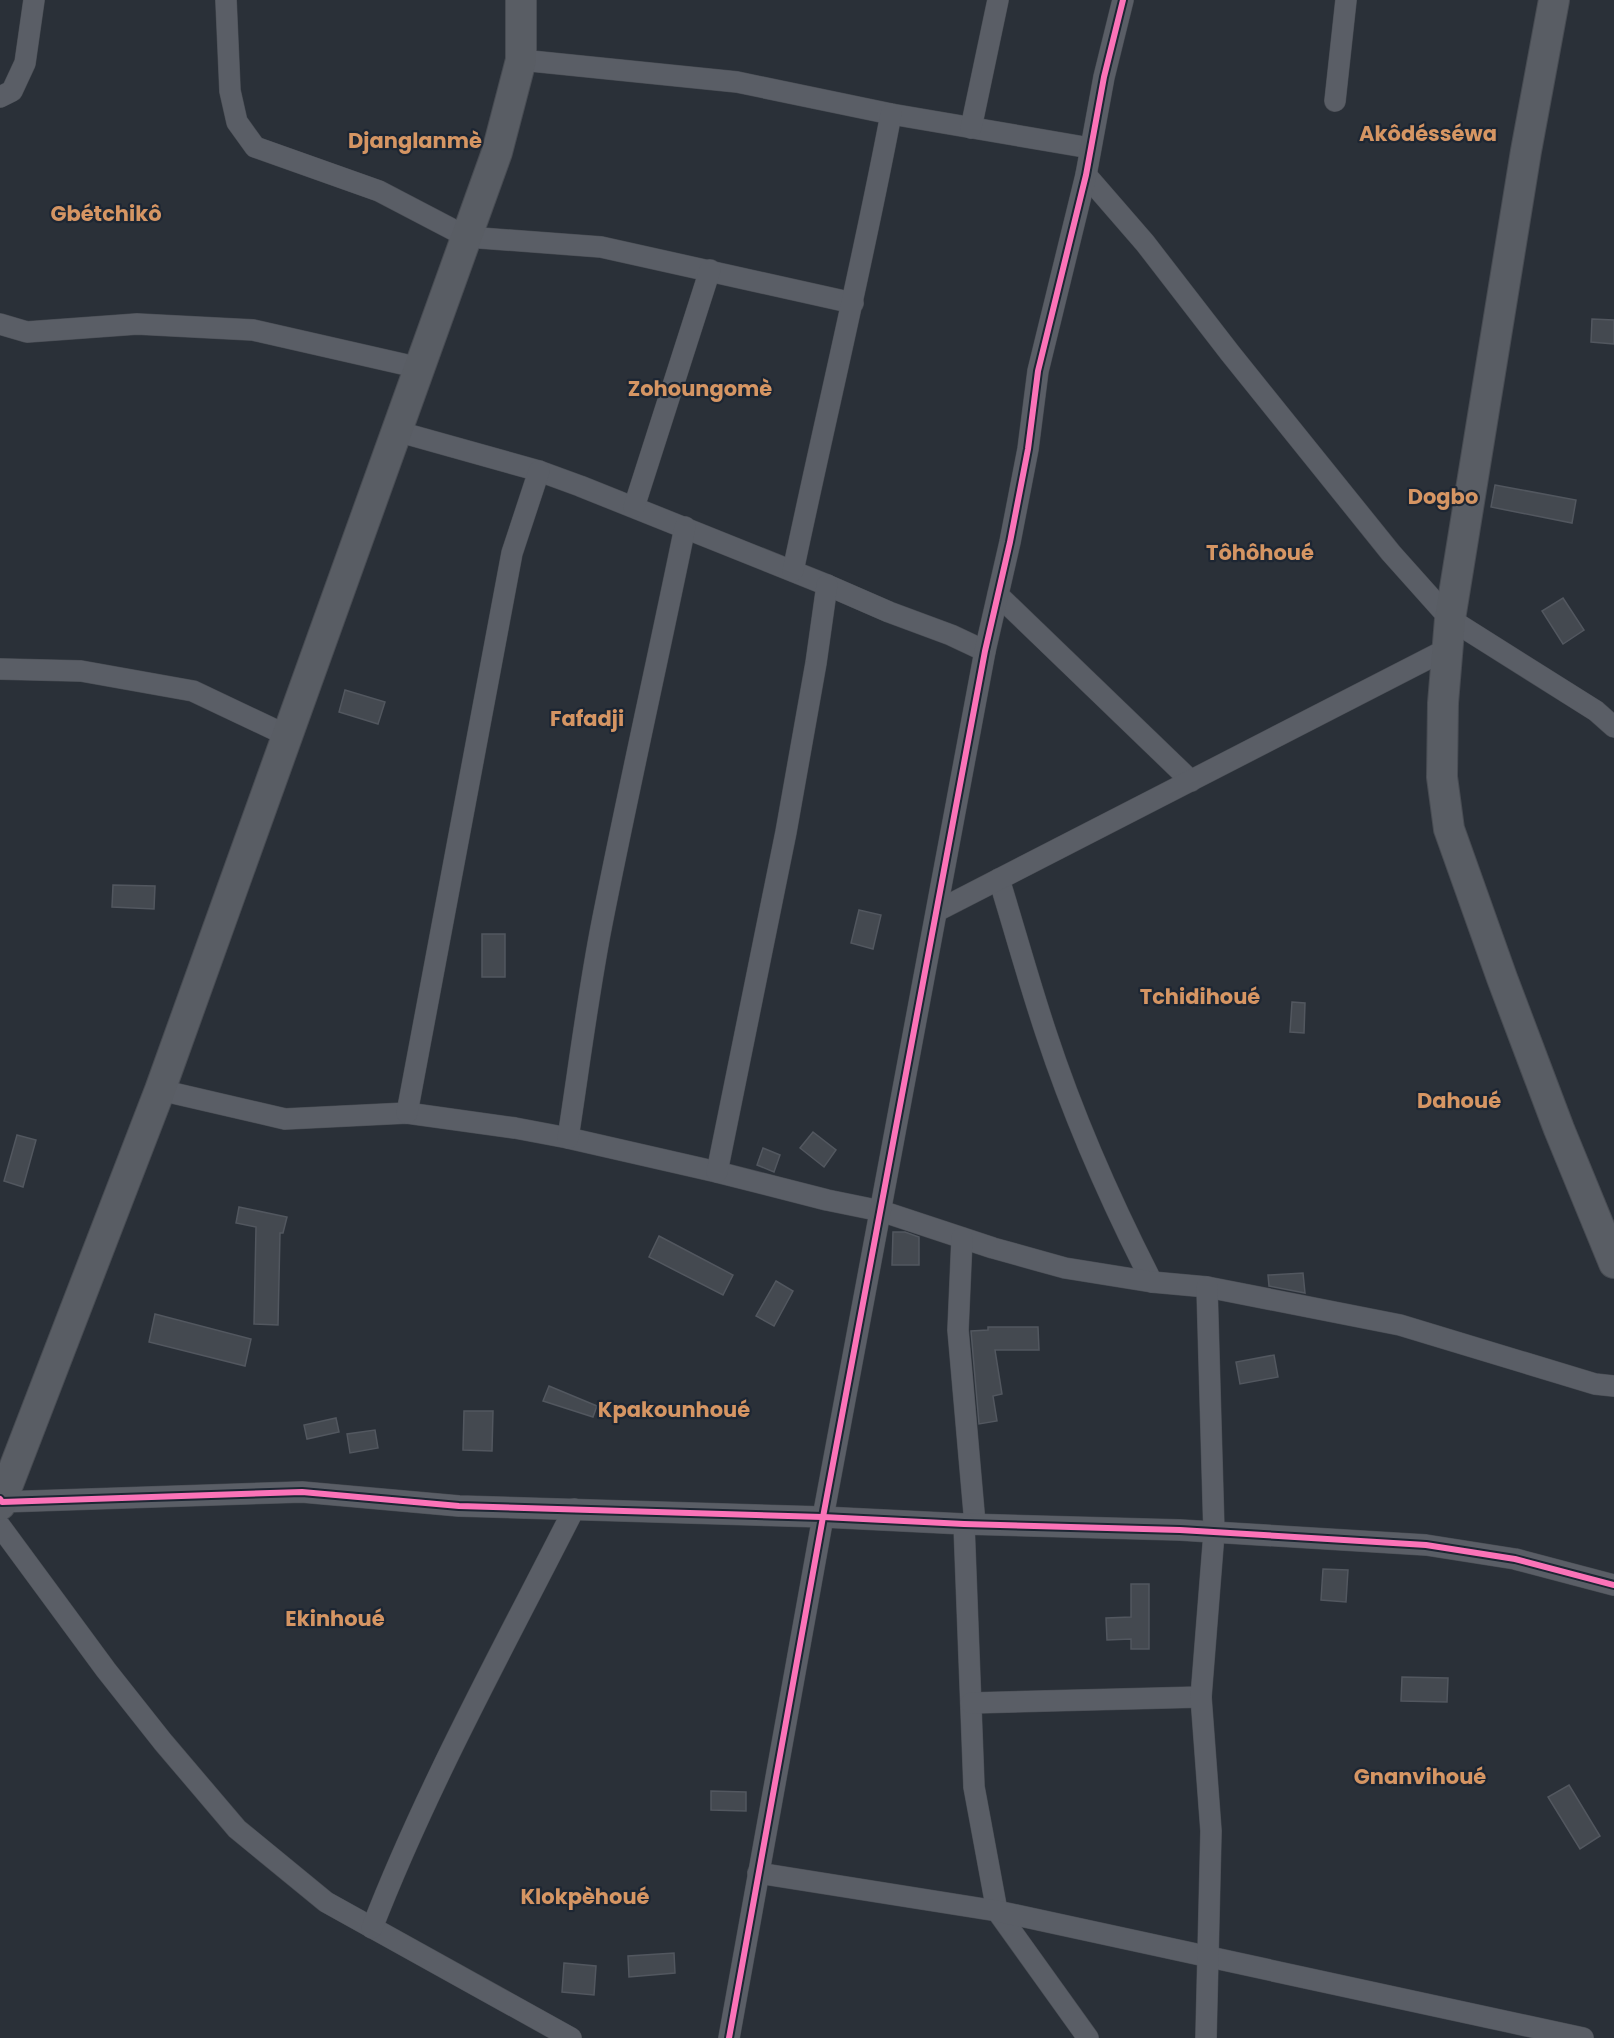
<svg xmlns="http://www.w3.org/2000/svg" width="1614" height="2038" font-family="Poppins,sans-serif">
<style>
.building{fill:#444950;stroke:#52575f;stroke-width:1.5}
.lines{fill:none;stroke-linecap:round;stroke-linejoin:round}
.street-casing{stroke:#484c53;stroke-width:22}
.secondary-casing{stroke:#484c53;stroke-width:32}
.street{stroke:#5a5e66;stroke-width:21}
.secondary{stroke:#595d64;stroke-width:30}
.cycleway-casing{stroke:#1d2633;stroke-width:10}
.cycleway{stroke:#fb73b8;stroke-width:6}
.labels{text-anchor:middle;stroke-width:4.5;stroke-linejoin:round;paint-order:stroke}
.quarter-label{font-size:21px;font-weight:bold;fill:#d59563;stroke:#1d2633}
</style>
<rect width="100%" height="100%" fill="#2a3038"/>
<!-- building -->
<g class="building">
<polygon points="1592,319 1614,320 1614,344 1591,342"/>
<polygon points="1495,485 1576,500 1572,523 1491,507"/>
<polygon points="1563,598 1584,630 1563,644 1542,611"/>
<polygon points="345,690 385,702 378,724 339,712"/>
<polygon points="113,885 155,886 154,909 112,907"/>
<polygon points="859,910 881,915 873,949 851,943"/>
<rect x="482" y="934" width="23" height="43"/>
<polygon points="1292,1002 1305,1003 1304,1033 1290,1032"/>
<polygon points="813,1132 836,1150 824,1167 800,1148"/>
<polygon points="17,1135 36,1140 23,1187 4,1181"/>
<polygon points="763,1148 780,1155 774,1172 757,1165"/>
<polygon points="239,1207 287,1217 283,1233 280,1233 278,1325 254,1324 256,1227 236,1223"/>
<polygon points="893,1232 905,1232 919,1237 919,1265 892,1265"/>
<polygon points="659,1236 733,1275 723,1295 649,1257"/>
<polygon points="1303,1273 1305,1293 1269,1286 1268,1275"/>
<polygon points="776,1281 793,1291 774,1326 756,1316"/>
<polygon points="155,1314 251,1339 245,1366 149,1342"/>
<polygon points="988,1327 1038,1327 1039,1350 995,1350 1002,1394 993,1396 997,1421 979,1424 971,1331 988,1330"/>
<polygon points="1274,1355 1278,1377 1240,1384 1236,1362"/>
<polygon points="549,1386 597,1406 593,1417 543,1401"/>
<polygon points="464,1411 493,1411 492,1451 463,1450"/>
<polygon points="336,1418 339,1432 307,1439 304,1425"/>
<polygon points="375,1430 378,1448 350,1453 347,1434"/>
<polygon points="1323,1569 1348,1570 1346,1602 1321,1600"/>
<polygon points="1131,1584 1149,1584 1149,1649 1131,1649 1131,1639 1107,1640 1106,1618 1131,1617"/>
<polygon points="1402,1677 1448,1678 1447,1702 1401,1701"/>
<polygon points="1569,1785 1600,1836 1580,1849 1548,1797"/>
<polygon points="711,1791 746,1792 746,1811 711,1810"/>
<polygon points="674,1953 675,1973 629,1977 628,1956"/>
<polygon points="564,1963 596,1966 594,1995 562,1992"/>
</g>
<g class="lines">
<defs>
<g id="street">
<polyline points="226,0 230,91 237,122 255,147 379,191 467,237 601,247 853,303"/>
<polyline points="521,60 737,82 891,114 1090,148"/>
<polyline points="0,97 12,91 25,63 34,0"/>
<polyline points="1335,101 1346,0"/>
<polyline points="971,128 998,0"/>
<polyline points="1086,175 1145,243 1230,353 1391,553 1450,619 1596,711 1614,727"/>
<polyline points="0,324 27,332 137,324 253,330 420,368"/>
<polyline points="396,431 539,471 580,486 827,585 889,612 951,635 985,651"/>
<polyline points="634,507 710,270"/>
<path d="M793,571C825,419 862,267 891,114"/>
<polyline points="998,595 1191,781"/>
<polyline points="0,669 81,671 193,691 288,736"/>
<path d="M999,879C1015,931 1029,982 1046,1033C1074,1118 1111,1202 1152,1282"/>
<polyline points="937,911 1447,649"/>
<polyline points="160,1090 285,1119 407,1113 515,1128 568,1138 717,1172 827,1200 881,1211 993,1248 1065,1268 1152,1282 1207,1287 1400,1325 1595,1384 1614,1386"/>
<polyline points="407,1113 512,553 539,471"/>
<path d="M568,1138C579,1067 588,994 602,923C628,791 658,659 685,527"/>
<polyline points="717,1172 786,832 816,663 827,585"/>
<polyline points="962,1238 958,1330 975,1524"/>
<polyline points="0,1499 2,1502 302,1492 459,1506 823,1517 964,1524 1180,1530 1426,1545 1515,1559 1614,1585"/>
<polyline points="964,1524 974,1787 997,1911 1088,2038"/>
<polyline points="0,1526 106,1670 163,1742 237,1829 326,1902 571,2038"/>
<polyline points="971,1703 1201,1697"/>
<polyline points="758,1873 997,1911 1583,2038"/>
<path d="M372,1928C428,1784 504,1647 574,1509"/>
<polyline points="729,2038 823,1517 985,651 1010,542 1028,449 1038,371 1086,175 1104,77 1123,0"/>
<polyline points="1206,2038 1211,1831 1201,1697 1214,1533 1207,1287"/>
</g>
<g id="secondary">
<polyline points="1554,0 1526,151 1450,619 1443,703 1442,777 1449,829 1502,978 1559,1129 1614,1263"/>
<polyline points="0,1505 160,1090 497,152 521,60 521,0"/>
</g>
</defs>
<!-- street casing -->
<use href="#street" class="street-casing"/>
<!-- secondary casing -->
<use href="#secondary" class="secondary-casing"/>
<!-- street -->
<use href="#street" class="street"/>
<!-- secondary -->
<use href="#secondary" class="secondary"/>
<defs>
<g id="cycleway">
<polyline points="0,1499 2,1502 302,1492 459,1506 823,1517 964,1524 1180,1530 1426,1545 1515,1559 1614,1585"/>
<polyline points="729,2038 823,1517 985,651 1010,542 1028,449 1038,371 1086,175 1104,77 1123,0"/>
</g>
</defs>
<!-- cycleway casing -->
<use href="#cycleway" class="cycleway-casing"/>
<!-- cycleway -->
<use href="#cycleway" class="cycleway"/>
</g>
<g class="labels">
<!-- quarter labels -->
<g class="quarter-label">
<text x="1428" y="141">Akôdésséwa</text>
<text x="415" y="148">Djanglanmè</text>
<text x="106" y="221">Gbétchikô</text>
<text x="700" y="396">Zohoungomè</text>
<text x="1443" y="504">Dogbo</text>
<text x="1260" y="560">Tôhôhoué</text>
<text x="587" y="726">Fafadji</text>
<text x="1200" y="1004">Tchidihoué</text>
<text x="1459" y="1108">Dahoué</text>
<text x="674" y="1417">Kpakounhoué</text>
<text x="335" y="1626">Ekinhoué</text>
<text x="1420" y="1784">Gnanvihoué</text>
<text x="585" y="1904">Klokpèhoué</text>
</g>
</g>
</svg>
